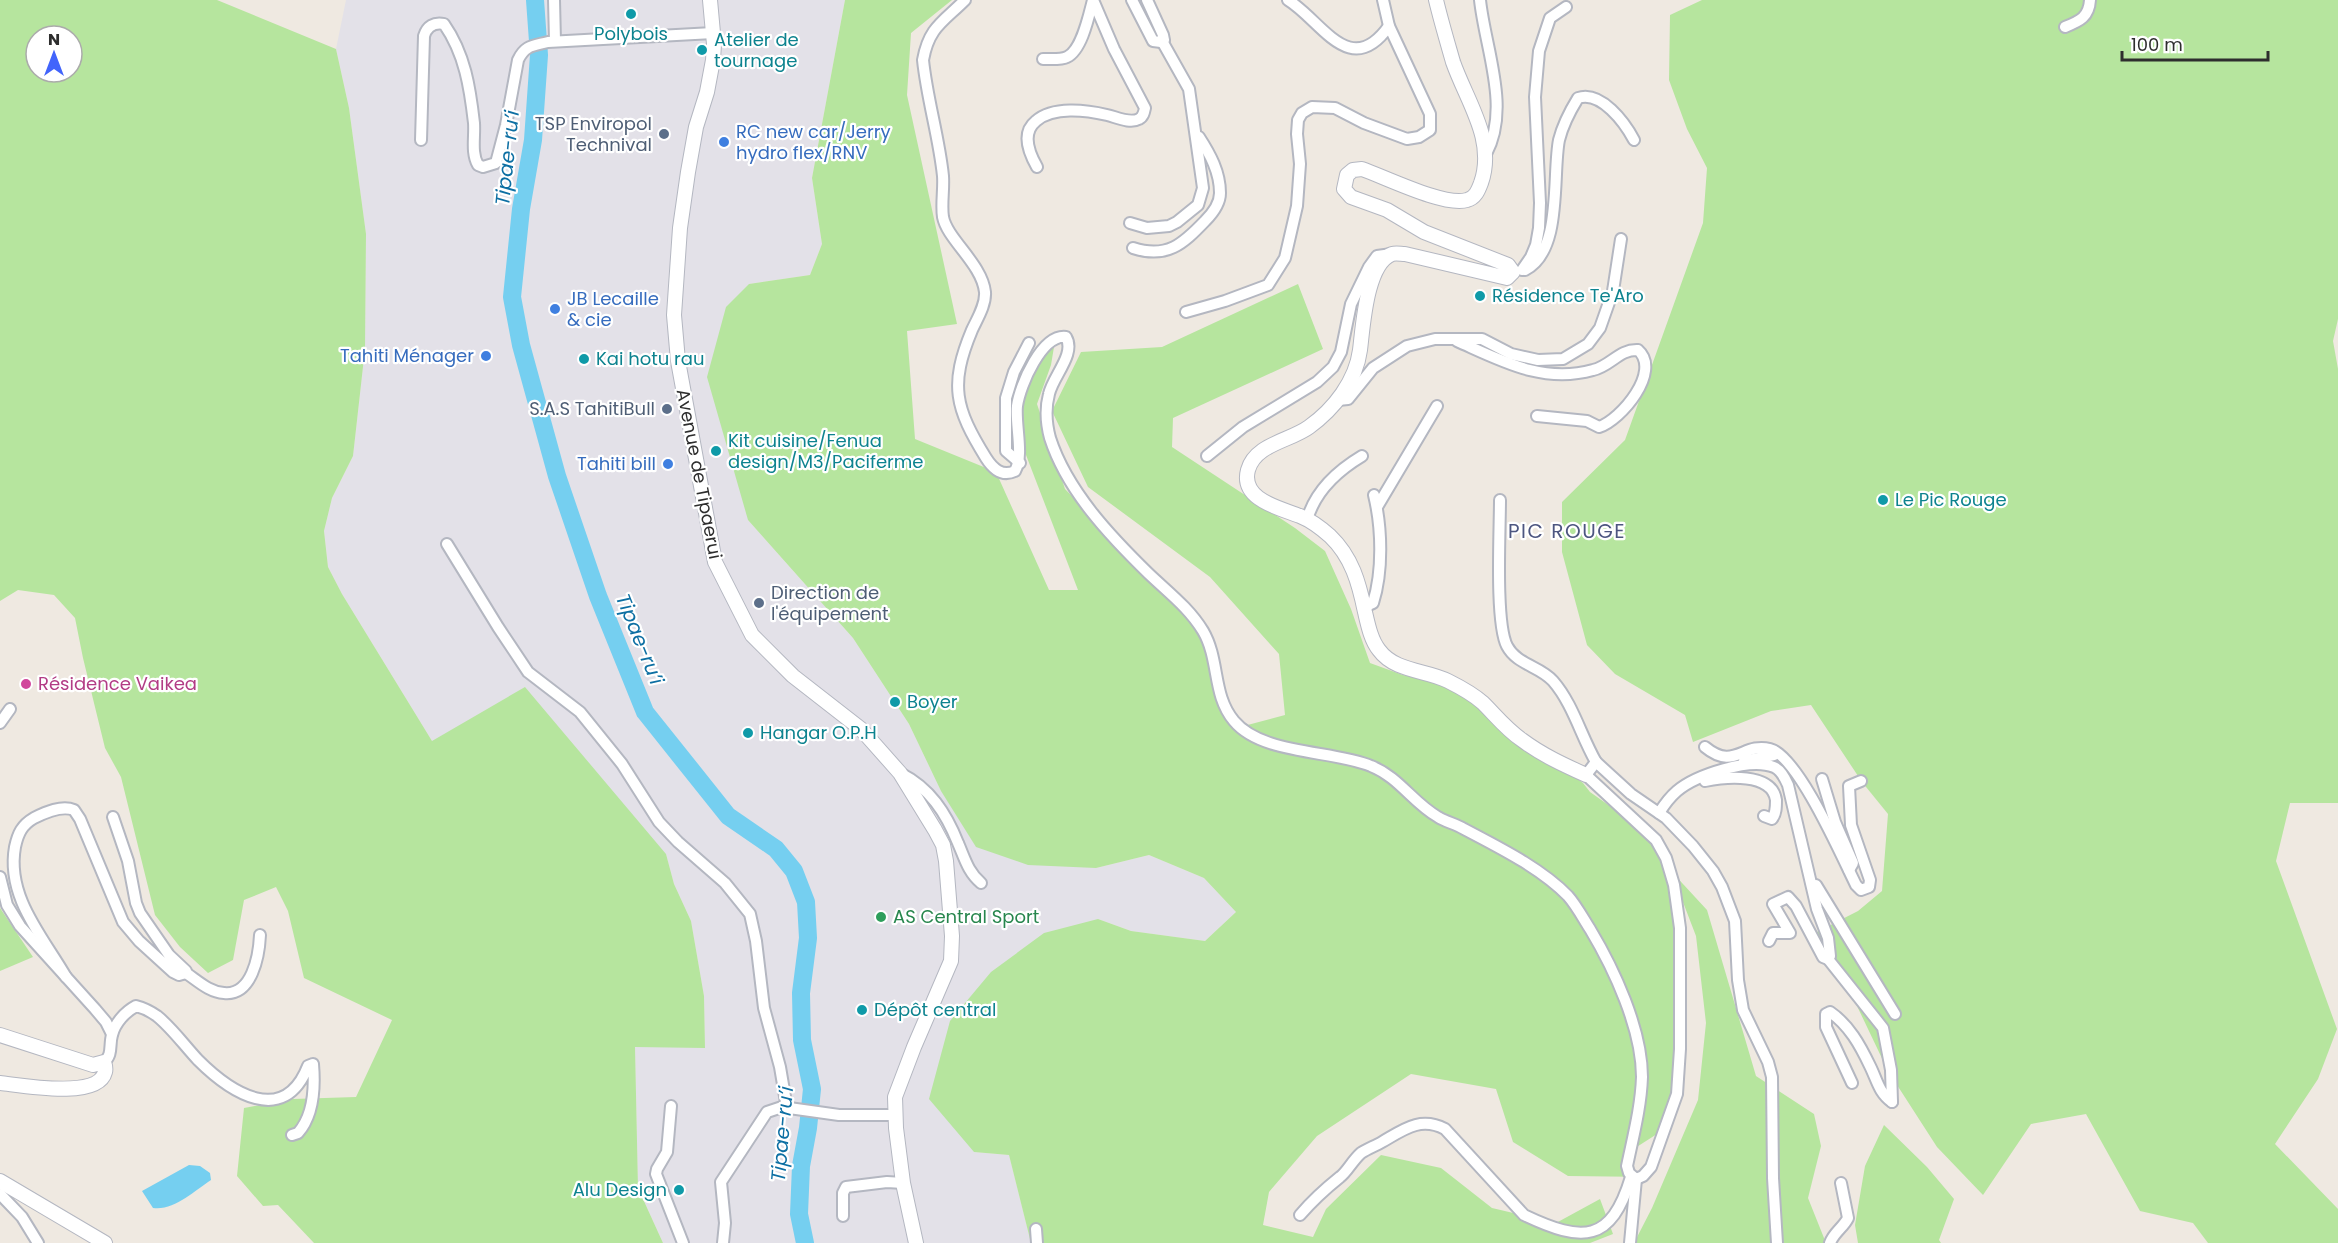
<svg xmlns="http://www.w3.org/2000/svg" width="2338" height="1243" font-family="Poppins,sans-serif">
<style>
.industrial{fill:#e3e1e8}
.green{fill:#b6e59e;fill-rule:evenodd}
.water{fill:#75cff0}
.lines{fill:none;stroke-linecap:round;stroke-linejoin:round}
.river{stroke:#75cff0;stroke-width:18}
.street-casing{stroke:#b4b7c1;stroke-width:14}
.secondary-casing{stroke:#b4b7c1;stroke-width:16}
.street{stroke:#fff;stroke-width:10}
.secondary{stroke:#fff;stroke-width:14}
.culture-dot{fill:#0f9aa8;stroke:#fff;stroke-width:2}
.service-dot{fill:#5c6f8a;stroke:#fff;stroke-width:2}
.shop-dot{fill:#3f7fe0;stroke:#fff;stroke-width:2}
.hotel-dot{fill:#d1479c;stroke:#fff;stroke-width:2}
.leisure-dot{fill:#2e9e5b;stroke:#fff;stroke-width:2}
.labels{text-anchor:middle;stroke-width:4.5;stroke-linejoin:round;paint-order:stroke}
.culture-label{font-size:18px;fill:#0d838f;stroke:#fff;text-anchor:start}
.service-label{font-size:18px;fill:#4e5e75;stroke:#fff;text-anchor:end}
.shop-label{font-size:18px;fill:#366cbe;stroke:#fff;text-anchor:start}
.street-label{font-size:18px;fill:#2e2e2e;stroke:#fff}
.hotel-label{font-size:18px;fill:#b23c85;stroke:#fff;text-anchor:start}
.leisure-label{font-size:18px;fill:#27864d;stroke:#fff;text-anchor:start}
.water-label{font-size:20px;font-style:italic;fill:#0d6fa3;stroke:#fff}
.neighbourhood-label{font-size:20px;letter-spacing:1.5px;fill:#4d5680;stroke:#fff}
</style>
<rect width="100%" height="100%" fill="#efe9e1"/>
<!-- industrial -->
<polygon class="industrial" points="346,0 845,0 812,178 822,244 810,275 749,284 748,520 853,638 909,724 941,791 1096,868 1149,855 1204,878 1236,912 1205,941 1131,931 1098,919 974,1152 1009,1155 1031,1243 663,1243 638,1188 635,1046 705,1047 704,996 691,921 674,884 666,854 432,741 342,594 328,567 324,531 332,498 353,456 365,349 366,234 349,108 336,49"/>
<!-- green -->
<g class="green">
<path d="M0,0H217L336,49L349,108L366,234L365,349L353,456L332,498L324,531L328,567L342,594L432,741L525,687L666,854L674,884L691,921L704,996L705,1048L635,1047L638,1188L663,1243H314L278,1205L263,1206L237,1176L244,1108L293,1099L356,1097L392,1020L304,978L288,911L276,887L244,900L233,960L208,973L180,947L155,915L121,777L105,748L83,658L75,618L54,595L18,590L0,601ZM36,36H72V72H36Z"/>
<polygon points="845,0 952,0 911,33 907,95 957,324 907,331 915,439 996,472 1049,590 1078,590 1026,455 1019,408 1030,371 1055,341 1051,365 1037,404 1065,489 1124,550 1167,590 1212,651 1228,716 1240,727 1285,715 1279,654 1210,577 1088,487 1052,411 1081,352 1162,347 1298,284 1323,349 1173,418 1172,447 1295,528 1325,551 1351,609 1370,663 1403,675 1446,684 1558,764 1583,783 1590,792 1641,828 1668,860 1678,928 1678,993 1671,1125 1632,1150 1630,1171 1651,1177 1568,1176 1513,1142 1496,1089 1411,1074 1317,1136 1269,1192 1263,1225 1313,1237 1326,1209 1381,1155 1441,1168 1492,1208 1556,1223 1600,1199 1613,1234 1590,1243 1031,1243 1009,1155 974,1152 929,1099 950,1021 991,972 1044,933 1098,919 1131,931 1205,941 1236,912 1204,878 1149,855 1096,868 1028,865 976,847 941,791 909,724 853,638 748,520 707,377 726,307 749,284 810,275 822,244 812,178"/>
<polygon points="1702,0 2338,0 2338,319 2333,341 2338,369 2338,803 2290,803 2276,861 2337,1029 2318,1079 2275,1144 2338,1209 2338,1243 2208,1243 2193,1223 2140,1211 2086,1114 2031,1124 1983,1195 1937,1147 1888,1071 1848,987 1813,934 1858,911 1882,891 1888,814 1862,782 1811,705 1771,711 1693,742 1685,715 1615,674 1587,645 1562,552 1562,502 1625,440 1703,223 1707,168 1687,129 1669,80 1670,15"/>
<polygon points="1671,871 1707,910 1756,1076 1814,1114 1821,1146 1808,1198 1826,1243 1634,1243 1652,1208 1698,1100 1706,1023 1696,936"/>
<polygon points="0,908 33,957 0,971"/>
<polygon points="1884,1125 1927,1167 1954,1199 1939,1240 1941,1243 1858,1243 1855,1225 1865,1166"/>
</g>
<!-- water -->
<path class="water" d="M189,1165L200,1166L210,1173L211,1180C194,1191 174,1211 153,1208L142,1191Z"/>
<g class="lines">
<!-- river -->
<polyline class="river" points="535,0 539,55 533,140 521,209 512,297 521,345 557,476 598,596 645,712 728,816 776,849 794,871 806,902 808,938 801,993 802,1040 812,1089 808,1128 801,1166 799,1214 805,1243"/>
<defs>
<g id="street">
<polyline points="554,0 555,41"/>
<path d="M965,0C943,22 929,27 923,60C927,99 939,137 943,176C944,190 941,204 943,217C947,239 982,264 985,292C986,305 977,319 972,330C949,385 955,408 986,458C993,469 1002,477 1015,471C1024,455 1015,425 1017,406C1020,385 1042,334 1066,337C1076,354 1053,376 1049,394C1045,409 1046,423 1050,438C1067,491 1111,537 1149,574C1169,593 1189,608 1203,631C1220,660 1212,695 1234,721C1262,755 1333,750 1371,766C1399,777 1413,803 1438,817C1446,822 1456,824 1464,829C1498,847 1541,868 1568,896C1576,905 1583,918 1590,929C1614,969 1642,1029 1642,1077C1641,1107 1633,1137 1627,1166L1629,1173L1636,1179L1643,1176L1651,1167L1677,1094L1680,1049V928L1674,885L1666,858L1656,840L1586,775L1596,762L1631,794L1666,818L1693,846L1713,871L1722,887L1735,921L1738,980L1743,1010L1768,1062L1772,1077L1773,1178L1777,1243"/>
<polyline points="1132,0 1153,41 1161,42 1164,40 1163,35 1147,0"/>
<path d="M1288,0C1321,20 1350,81 1389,26"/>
<path d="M1480,0C1485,48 1511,108 1486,154"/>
<path d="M2065,27C2080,21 2089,17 2090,0"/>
<path d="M1043,59C1051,59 1061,60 1067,57C1082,50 1089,15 1093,0"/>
<path d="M421,140L424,36C427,26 434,22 444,24C465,54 470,88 474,123C475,137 471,153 478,165L483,167L496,163L506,125L518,60C525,45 533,46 548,42L713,33"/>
<path d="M1037,167C1029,153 1021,133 1036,121C1053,106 1086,110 1107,115C1116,117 1130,124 1139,119C1143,117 1144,113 1145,108L1114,49L1093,0"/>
<polyline points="1130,223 1147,228 1169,226 1177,222 1198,205 1203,188 1189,89 1162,41"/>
<path d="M1133,248C1167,259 1183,244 1205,221C1212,214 1220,203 1220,193C1220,172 1210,154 1199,137"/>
<polyline points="1522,270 1531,257 1536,245 1539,228 1540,203 1535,97 1539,51 1550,18 1566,7"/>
<path d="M1525,270C1563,251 1552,175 1559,140C1563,124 1570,111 1578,98C1601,90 1625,123 1634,140"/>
<polyline points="1186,312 1225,301 1268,285 1285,258 1297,206 1300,164 1297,134 1298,120 1302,113 1312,107 1335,108 1364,123 1407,139 1419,137 1430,130 1430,114 1389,26 1383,0"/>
<path d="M1457,341C1502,361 1543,384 1593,370C1611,366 1619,349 1638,350C1662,371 1621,420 1599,427L1587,421L1537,416"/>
<polyline points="1338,400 1348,399 1373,368 1407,346 1435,339 1482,339 1511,354 1538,360 1563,359 1588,344 1600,328 1613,291 1621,239"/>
<polyline points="1207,456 1243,427 1317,382 1333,367 1341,352 1351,304 1369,267 1377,256 1392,254"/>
<polyline points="1020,463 1006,451 1006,398 1014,372 1029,343"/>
<path d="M1500,500C1500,530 1495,623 1507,646C1517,665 1540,666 1553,681C1573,704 1581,736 1596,762"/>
<polyline points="1377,507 1437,406"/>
<path d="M1307,520C1315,491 1337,471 1362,456"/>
<polyline points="447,544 498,627 528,672 580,712 622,764 659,822 678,842 725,883 750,914 756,941 764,1008 780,1067 787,1108"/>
<path d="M1364,607L1373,603C1383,571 1382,528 1374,495"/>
<polyline points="0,723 10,709"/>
<path d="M1705,747C1734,771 1743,742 1770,749C1798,756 1842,857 1856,885L1861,890L1869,887L1870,880L1851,825L1849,786L1861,781"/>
<polyline points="1744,761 1774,755 1774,751"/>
<path d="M900,773C930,788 946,813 958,843C965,859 968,872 981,883"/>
<polyline points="1822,779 1835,822 1853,863 1849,870"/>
<path d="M1705,781C1725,777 1772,772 1776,800C1776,807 1776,814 1772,819L1764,816"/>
<path d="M1659,813C1664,805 1670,797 1677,791C1696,775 1750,757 1774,767C1781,770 1785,778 1788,785L1817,909L1828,938L1830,956L1828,959"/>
<polyline points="0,877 7,905 20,926 95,1009 106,1022 112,1034"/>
<polyline points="1816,885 1895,1014"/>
<polyline points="1769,941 1773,933 1790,933 1773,904 1788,897 1796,906 1823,957 1828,959 1883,1028 1891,1070 1892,1102"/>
<path d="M186,973C198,981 209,992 224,993C252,996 259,956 260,935"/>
<path d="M66,977C43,937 6,897 15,847C18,833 22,825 34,818C46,812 62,805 74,810L80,819L123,922L139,941L173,972L179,975L186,973V971L169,955L140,913L136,903L128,861L113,817"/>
<path d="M104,1062C113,1055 109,1045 112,1035C115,1023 125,1012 136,1006C144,1008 150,1011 157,1016C172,1028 184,1045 198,1060C230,1092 284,1128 308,1066L313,1064C315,1087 314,1115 298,1133L292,1135"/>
<path d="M1852,1083L1826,1027V1014L1830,1012C1849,1025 1860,1045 1870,1066C1877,1080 1879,1093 1892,1102"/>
<polyline points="671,1106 667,1152 657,1169 656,1174 683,1243"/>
<polyline points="0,1194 22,1217 38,1243"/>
<path d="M1300,1215C1312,1201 1325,1189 1340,1177C1347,1172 1352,1161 1361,1153C1367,1149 1375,1146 1382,1142C1403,1130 1420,1116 1445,1129L1524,1215C1583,1243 1611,1243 1631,1177"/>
<polyline points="843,1216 843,1193 846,1187 887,1182 903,1183"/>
<polyline points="1036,1229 1037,1243"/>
<polyline points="723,1243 725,1223 721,1182 767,1112 782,1107 839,1115 895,1115"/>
<polyline points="1630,1243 1636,1179"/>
<path d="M1830,1243C1834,1232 1843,1228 1848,1218L1841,1183"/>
</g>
<g id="secondary">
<polyline points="710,0 714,44 713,60 707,92 696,127 688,172 680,228 674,315 678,361 715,562 752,635 793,676 861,729 900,773 935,830 943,845 946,861 952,936 951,961 914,1047 895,1097 896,1128 903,1183 916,1243"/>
<path d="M1436,0C1441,21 1447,41 1453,62C1467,102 1496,140 1481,183C1478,191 1475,198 1467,200C1445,207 1385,177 1362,169L1353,170L1347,175L1344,189L1351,197L1387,210L1424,232L1508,265L1513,272L1507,278L1405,254C1401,254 1396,253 1392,254C1366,264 1363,327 1360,350C1356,381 1334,409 1309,427C1290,441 1255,444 1248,470C1240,500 1280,508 1300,516C1310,520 1321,528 1330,536C1352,557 1359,583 1365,612C1368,625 1371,640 1379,650C1395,672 1427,670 1448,681C1460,687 1473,694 1483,703C1496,716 1507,730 1522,740C1542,755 1564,765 1586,775"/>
<path d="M0,1035L93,1065L104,1062C105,1065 106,1069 105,1072C98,1100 20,1085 0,1083"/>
<polyline points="0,1181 105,1243"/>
</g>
</defs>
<!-- street casing -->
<use href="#street" class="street-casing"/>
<!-- secondary casing -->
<use href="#secondary" class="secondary-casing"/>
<!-- street -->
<use href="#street" class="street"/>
<!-- secondary -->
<use href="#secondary" class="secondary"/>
</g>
<!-- markers -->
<g class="culture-dot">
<circle cx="631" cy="14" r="6"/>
<circle cx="702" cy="50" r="6"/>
<circle cx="1480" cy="296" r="6"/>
<circle cx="584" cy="359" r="6"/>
<circle cx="716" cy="451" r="6"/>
<circle cx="1883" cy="500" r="6"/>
<circle cx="895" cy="702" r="6"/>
<circle cx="748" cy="733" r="6"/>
<circle cx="862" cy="1010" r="6"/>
<circle cx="679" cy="1190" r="6"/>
</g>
<g class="service-dot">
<circle cx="664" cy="134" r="6"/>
<circle cx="667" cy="409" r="6"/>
<circle cx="759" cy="603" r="6"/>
</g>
<g class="shop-dot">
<circle cx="724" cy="142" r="6"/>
<circle cx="555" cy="309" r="6"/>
<circle cx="486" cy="356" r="6"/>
<circle cx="668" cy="464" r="6"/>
</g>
<circle class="hotel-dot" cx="26" cy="684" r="6"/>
<circle class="leisure-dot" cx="881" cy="917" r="6"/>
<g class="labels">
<!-- culture labels -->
<g class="culture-label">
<text x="631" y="40" text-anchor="middle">Polybois</text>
<text x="714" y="46">Atelier de<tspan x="714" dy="21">tournage</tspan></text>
<text x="1492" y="302">Résidence Te'Aro</text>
<text x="596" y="365">Kai hotu rau</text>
<text x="728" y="447">Kit cuisine/Fenua<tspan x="728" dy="21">design/M3/Paciferme</tspan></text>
<text x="1895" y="506">Le Pic Rouge</text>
<text x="907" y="708">Boyer</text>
<text x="760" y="739">Hangar O.P.H</text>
<text x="874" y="1016">Dépôt central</text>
<text x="667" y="1196" text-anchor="end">Alu Design</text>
</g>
<!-- service labels -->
<g class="service-label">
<text x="652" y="130">TSP Enviropol<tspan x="652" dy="21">Technival</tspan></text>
<text x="655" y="415">S.A.S TahitiBull</text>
<text x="771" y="599" text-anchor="start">Direction de<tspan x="771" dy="21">l'équipement</tspan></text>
</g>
<!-- shop labels -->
<g class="shop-label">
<text x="736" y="138">RC new car/Jerry<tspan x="736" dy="21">hydro flex/RNV</tspan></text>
<text x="567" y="305">JB Lecaille<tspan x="567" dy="21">&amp; cie</tspan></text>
<text x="474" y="362" text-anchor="end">Tahiti Ménager</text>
<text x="656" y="470" text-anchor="end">Tahiti bill</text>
</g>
<!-- street labels -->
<g class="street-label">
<text transform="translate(699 474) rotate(79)" y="6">Avenue de Tipaerui</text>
</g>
<!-- hotel labels -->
<g class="hotel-label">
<text x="38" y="690">Résidence Vaikea</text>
</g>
<!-- leisure labels -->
<g class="leisure-label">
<text x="893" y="923">AS Central Sport</text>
</g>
<!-- water labels -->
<g class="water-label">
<text transform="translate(507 158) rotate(-84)" y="7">Tipae-ru’i</text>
<text transform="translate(640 639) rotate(68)" y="7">Tipae-ru’i</text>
<text transform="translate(782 1134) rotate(-85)" y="7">Tipae-ru’i</text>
</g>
<!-- neighbourhood labels -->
<g class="neighbourhood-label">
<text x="1567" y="538">PIC ROUGE</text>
</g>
</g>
<!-- north arrow -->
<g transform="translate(54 54)"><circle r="28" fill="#ffffff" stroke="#ababab" stroke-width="1.5"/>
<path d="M0-4.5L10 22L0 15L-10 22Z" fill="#4264fb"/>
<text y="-9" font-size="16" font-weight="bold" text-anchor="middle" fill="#2e2e2e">N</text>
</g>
<!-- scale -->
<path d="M2122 51v9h146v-9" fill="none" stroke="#2e2e2e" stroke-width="3"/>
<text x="2131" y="51" font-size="18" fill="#2e2e2e" stroke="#ffffff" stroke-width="4.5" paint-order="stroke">100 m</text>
</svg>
